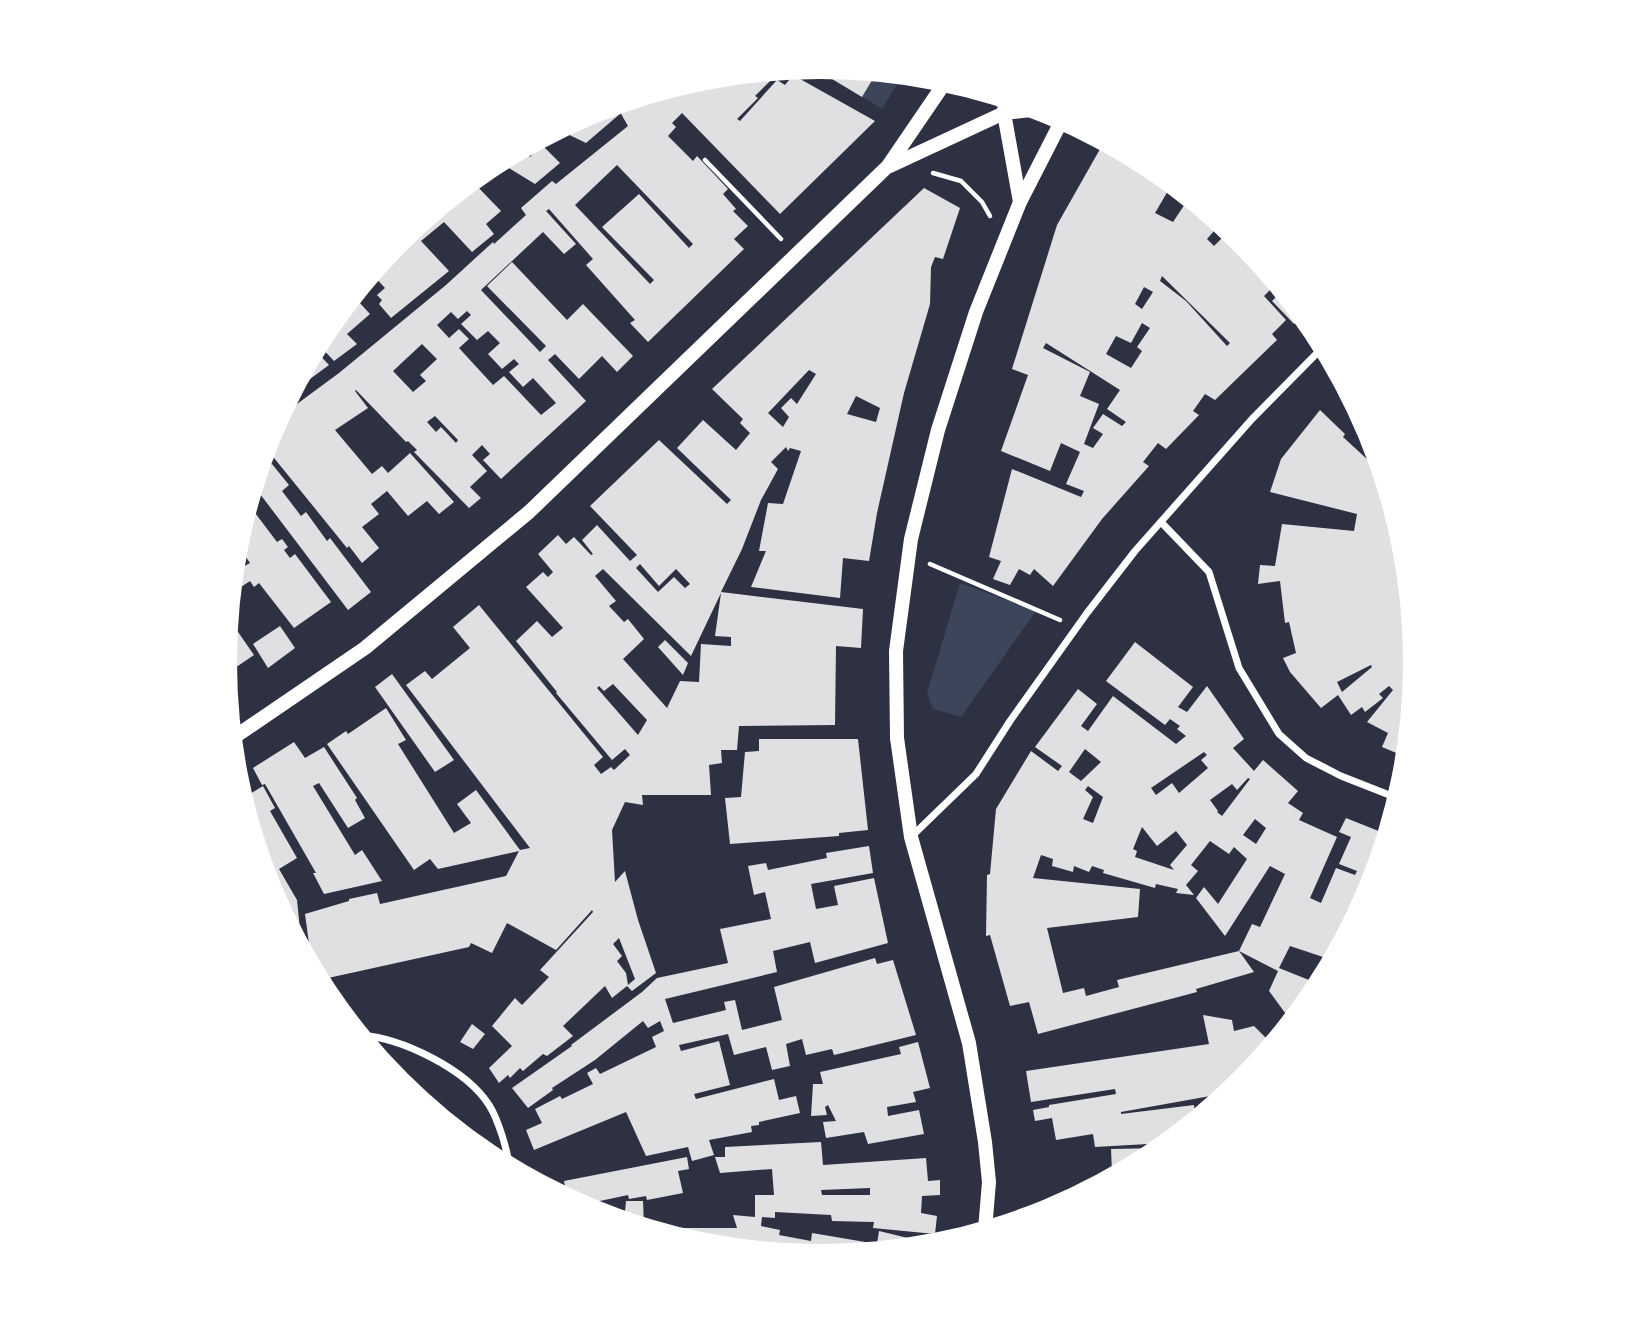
<svg xmlns="http://www.w3.org/2000/svg" width="1640" height="1323" font-family="Barlow,sans-serif">
<style>
.green{fill:#3c4559}
.building{fill:#e0e0e3;fill-rule:evenodd}
.lines{fill:none;stroke-linecap:round;stroke-linejoin:round}
.path{stroke:#fff;stroke-width:4.5}
.minor{stroke:#fff;stroke-width:7}
.secondary{stroke:#fff;stroke-width:14}
</style>
<rect width="100%" height="100%" fill="#2d3142"/>
<!-- green -->
<g class="green">
<polygon points="877,72 903,75 882,109 862,97"/>
<polygon points="960,583 1036,611 961,717 933,709 927,693"/>
</g>
<!-- building -->
<g class="building">
<polygon points="812,67 820,67 877,72 862,97"/>
<path d="M765,72L772,79L755,96L758,98L737,119L740,121L777,80L785,85L793,75L875,121L780,214L682,113L672,123L676,127L668,136L693,161L697,156L728,189L723,194L736,209L733,211L748,226L734,239L744,249L648,342L630,323L635,320L586,265L593,259L549,209L546,211L576,244L564,254L543,232L481,290L540,352L546,346L487,286L512,262L567,320L583,304L633,356L617,372L602,356L579,379L555,354L548,360L586,401L501,479L483,460L490,454L482,445L472,455L487,471L470,487L481,498L469,508L414,452L417,450L408,441L406,442L356,390L355,391L368,408L335,430L372,474L382,466L388,473L410,453L454,502L439,514L427,501L408,516L387,491L371,504L379,514L362,527L379,548L362,563L349,546L347,548L266,448L278,418L339,373L446,285L493,242L494,244L526,215L521,208L552,181L556,184L628,126L620,112L630,102L628,101L661,91L665,93L668,89L704,78ZM617,165L693,244L689,248L639,194L602,227L654,280L650,284L575,205ZM467,311L471,315L461,324L477,340L488,331L500,343L488,354L502,369L514,359L519,364L509,372L523,387L533,378L556,403L541,415L504,376L493,385L459,348L469,339L459,329L449,338L437,325L451,312L458,319ZM422,344L437,359L420,375L426,381L413,392L393,371ZM435,416L458,440L456,443L441,427L436,432L427,422Z"/>
<polygon points="608,107 621,113 586,143 559,130 593,112"/>
<path d="M1104,142L1151,167L1172,184L1155,213L1173,222L1189,198L1220,224L1207,239L1214,246L1229,231L1241,241L1276,284L1264,296L1286,320L1272,334L1277,340L1215,400L1205,394L1193,411L1199,415L1166,449L1158,443L1143,462L1149,466L1102,519L1053,586L1034,569L1030,575L1019,569L1010,585L993,579L1001,561L989,557L1012,469L1081,497L1084,491L1066,484L1080,452L1061,443L1050,471L1001,451L1028,375L1012,369L1057,225ZM1162,276L1230,343L1227,346L1186,301L1160,281ZM1144,287L1153,292L1142,309L1135,304ZM1142,323L1150,328L1137,347L1142,351L1131,368L1106,354L1116,336L1131,343ZM1046,343L1120,390L1107,409L1126,422L1122,426L1103,414L1093,428L1103,434L1093,448L1084,444L1099,404L1080,396L1090,372L1043,348Z"/>
<polygon points="542,145 560,163 535,184 499,162 520,151 530,157"/>
<polygon points="472,181 501,211 486,224 494,234 472,252 444,222 421,241 449,271 391,318 379,304 382,300 377,295 385,288 372,274 400,240"/>
<path d="M924,188L960,208L943,259L935,257L931,267L930,304L904,393L877,513L869,561L843,558L840,598L751,587L766,551H759L768,503L783,504L801,451L790,448L788,451L786,447L771,462L778,469L761,500L742,549L721,592L863,609L861,648L836,646L835,725L739,726L737,750H721L722,763L709,765L711,795H642L643,805L625,802L612,830L615,882L625,871L638,920L656,973L632,991L627,986L612,998L605,986L563,1026L573,1036L547,1056L543,1054L523,1071L520,1068L510,1078L508,1075L499,1083L489,1068L512,1046L492,1026L515,998L522,1005L549,977L540,970L593,912L592,910L556,950L507,923L492,953L471,943L469,947L319,980L312,966L305,914L349,901V899L377,893L380,904L506,876L519,851L438,869L430,859L414,870L327,744L346,731L348,734L386,708L406,740L398,744L454,833L471,823L457,804L476,790L520,850L530,848L406,685L425,671L432,679L470,648L453,627L479,605L603,757L594,765L601,774L611,767L614,770L630,755L625,749L612,760L556,693L557,692L516,641L537,621L552,637L563,628L526,587L543,572L548,577L553,572L538,554L558,535L566,544L574,537L591,555L593,554L582,540L597,525L630,561L637,555L590,506L659,440L727,504L731,500L677,448L703,420L736,450L750,433L740,423L743,419L712,389ZM809,370L816,374L797,404L791,398L781,408L789,417L783,427L768,413ZM856,396L880,408L876,422L847,414ZM640,564L659,586L676,569L690,584L685,588L674,577L658,592L636,568ZM603,569L691,656L721,593L715,636L731,637V646L701,644L699,682L680,681L667,708L623,659L644,639L628,619L624,622L609,606L616,601L595,576ZM613,684L647,720L638,735L597,688L599,686L604,691ZM619,938L635,979L628,985L626,973L617,961L622,956L613,944Z"/>
<polygon points="1282,291 1303,316 1294,324 1272,301"/>
<polygon points="356,293 360,298 358,301 370,314 347,334 357,344 334,361 318,344 326,331"/>
<polygon points="315,350 329,365 310,379 304,371"/>
<path d="M1320,410L1345,434L1343,437L1381,472L1404,546L1415,662L1406,757L1382,747L1388,733L1367,722L1393,690L1389,686L1379,694L1383,698L1365,712L1362,707L1351,715L1338,695L1321,708L1290,672L1283,658L1296,653L1289,622L1285,623L1280,581L1258,584L1260,565L1275,566L1282,524L1354,531L1357,514L1270,492L1281,459ZM1371,665L1372,667L1342,692L1337,682Z"/>
<polygon points="262,463 266,468 272,464 289,485 282,491 301,516 306,512 327,541 330,538 371,592 348,610 254,486"/>
<polygon points="249,505 277,542 282,539 288,547 284,550 290,558 295,554 331,602 294,628 259,583 254,587 250,581 232,593 235,559 241,568 250,563 237,544"/>
<polygon points="229,619 254,655 226,674 225,661"/>
<polygon points="280,626 295,648 268,668 253,644"/>
<polygon points="665,640 688,663 683,675 658,647"/>
<path d="M1135,642L1193,687L1178,707L1187,712L1207,686L1244,739L1233,748L1254,771L1263,760L1298,791L1288,803L1303,813L1299,820L1337,837L1310,898L1321,903L1336,868L1355,875L1357,871L1339,864L1351,837L1339,832L1346,818L1386,834L1370,890L1332,960L1290,946L1279,968L1319,984L1291,1021L1269,991L1278,971L1239,951L1252,924L1260,927L1285,874L1270,866L1225,936L1196,898L1204,887L1218,904L1247,859L1234,847L1229,854L1210,841L1191,865L1198,871L1186,885L1194,895L1176,893L1178,889L1156,884L1155,888L1103,873L1104,870L1092,866L1089,872L1074,866L1073,872L1052,866L1053,859L1041,855L1033,878L1140,889L1138,917L1047,928L1063,993L1084,988L1086,996L1119,987L1117,980L1239,951L1254,972L1196,989L1197,992L1038,1034L1029,1002L1010,1006L990,935L986,936L987,875L990,874L996,809L1031,751L1058,771L1062,766L1035,747L1078,689L1097,704L1081,726L1088,731L1113,696L1176,744L1186,736L1177,729L1180,726L1170,719L1165,725L1106,681ZM1085,749L1101,762L1081,781L1069,772ZM1204,752L1207,755L1201,760L1208,768L1179,793L1172,783L1156,795L1151,788ZM1248,778L1250,779L1222,816L1217,812L1218,811L1210,800L1232,784L1237,790ZM1088,786L1103,797L1093,823L1083,819L1093,797L1085,790ZM1255,819L1266,828L1256,844L1243,835ZM1142,827L1157,846L1176,831L1187,845L1170,865L1174,870L1135,857L1137,851L1133,849Z"/>
<polygon points="392,674 454,760 435,772 375,687"/>
<polygon points="759,739 858,739 868,830 839,833 839,836 730,844 725,798 741,797 745,752 759,751"/>
<polygon points="294,742 305,758 324,747 357,798 355,800 365,818 348,828 319,783 313,786 355,855 362,850 382,881 324,894 313,873 316,873 265,784 262,785 253,768"/>
<polygon points="263,786 275,808 270,811 297,858 279,869 297,900 302,949 270,889 243,798"/>
<polygon points="869,846 873,873 811,884 816,909 838,905 834,886 874,878 888,943 815,963 810,942 773,951 777,972 665,999 673,1023 726,1010 724,1002 735,1000 742,1030 782,1020 774,987 875,958 877,964 893,960 916,1035 834,1055 832,1049 806,1055 802,1039 786,1044 790,1066 772,1070 766,1047 734,1055 728,1034 679,1045 681,1051 719,1041 730,1085 694,1094 696,1099 774,1079 779,1100 796,1096 800,1113 759,1122 759,1125 751,1126 752,1132 709,1140 714,1155 692,1161 688,1147 646,1156 626,1112 534,1150 526,1130 542,1123 535,1109 560,1096 562,1099 593,1084 587,1073 596,1068 600,1074 656,1047 652,1037 664,1031 660,1021 648,1028 643,1021 595,1060 552,1088 553,1090 528,1108 512,1088 572,1046 571,1045 642,992 657,978 728,963 720,929 771,919 765,892 754,895 748,866 766,863 768,870 827,858 826,853"/>
<polygon points="1203,1015 1232,1020 1234,1031 1254,1026 1272,1044 1240,1083 1227,1093 1121,1112 1121,1114 1194,1105 1195,1120 1165,1145 1165,1143 1095,1147 1093,1134 1056,1140 1052,1118 1035,1121 1033,1110 1049,1107 1049,1105 1116,1094 1115,1089 1031,1102 1026,1071 1209,1044"/>
<polygon points="472,1024 485,1034 473,1049 460,1042"/>
<polygon points="918,1042 930,1088 913,1092 916,1102 887,1107 888,1116 919,1110 924,1134 868,1144 864,1132 826,1138 823,1122 836,1121 828,1105 825,1107 827,1115 811,1116 813,1084 823,1084 820,1072 901,1054 899,1047"/>
<path d="M821,1142L823,1165L926,1158L928,1181L940,1180V1195L922,1196L921,1213L937,1216L935,1234L873,1228L874,1222L832,1221L831,1215L775,1212V1218L762,1217L761,1226L780,1230L779,1235L811,1241L812,1233L877,1244L879,1231L937,1245L820,1256L704,1245L659,1231V1228H737L733,1215L755,1217V1195H774L772,1169L720,1173L715,1157H725V1147ZM870,1188V1195H822L821,1190Z"/>
<polygon points="1161,1148 1150,1156 1107,1179 1107,1174 1112,1173 1111,1149"/>
<polygon points="687,1157 689,1169 678,1171 683,1193 647,1200 646,1196 629,1199 628,1195 581,1205 567,1198 564,1181"/>
<polygon points="626,1201 643,1201 644,1227 595,1212 625,1212"/>
</g>
<g class="lines">
<!-- path -->
<g class="path">
<polyline points="705,160 781,239"/>
<polyline points="933,173 961,181 982,202 990,216"/>
<polyline points="930,564 1060,620"/>
</g>
<!-- minor -->
<g class="minor">
<polyline points="1161,522 1209,572 1239,668 1279,734 1306,758 1341,776 1397,798"/>
<polyline points="911,837 976,774 1010,721 1087,613 1135,551 1252,419 1323,347"/>
<path d="M360,1035C402,1038 466,1069 489,1105C498,1119 508,1151 509,1167"/>
</g>
<!-- secondary -->
<g class="secondary">
<polyline points="1005,99 1004,113 1020,202"/>
<polyline points="890,166 1004,113 1040,109"/>
<polyline points="233,738 365,648 529,512 888,166 946,81"/>
<polyline points="985,1230 989,1182 985,1142 969,1043 911,837 897,738 896,651 911,539 938,430 976,312 1020,202 1062,120"/>
</g>
</g>
<!-- crop -->
<path d="M0 0H1640V1323H0ZM819 79H821A582 582 0 0 1 1403 661V662A582 582 0 0 1 821 1244H819A582 582 0 0 1 237 662V661A582 582 0 0 1 819 79Z" fill="#fff" fill-rule="evenodd"/>
</svg>
